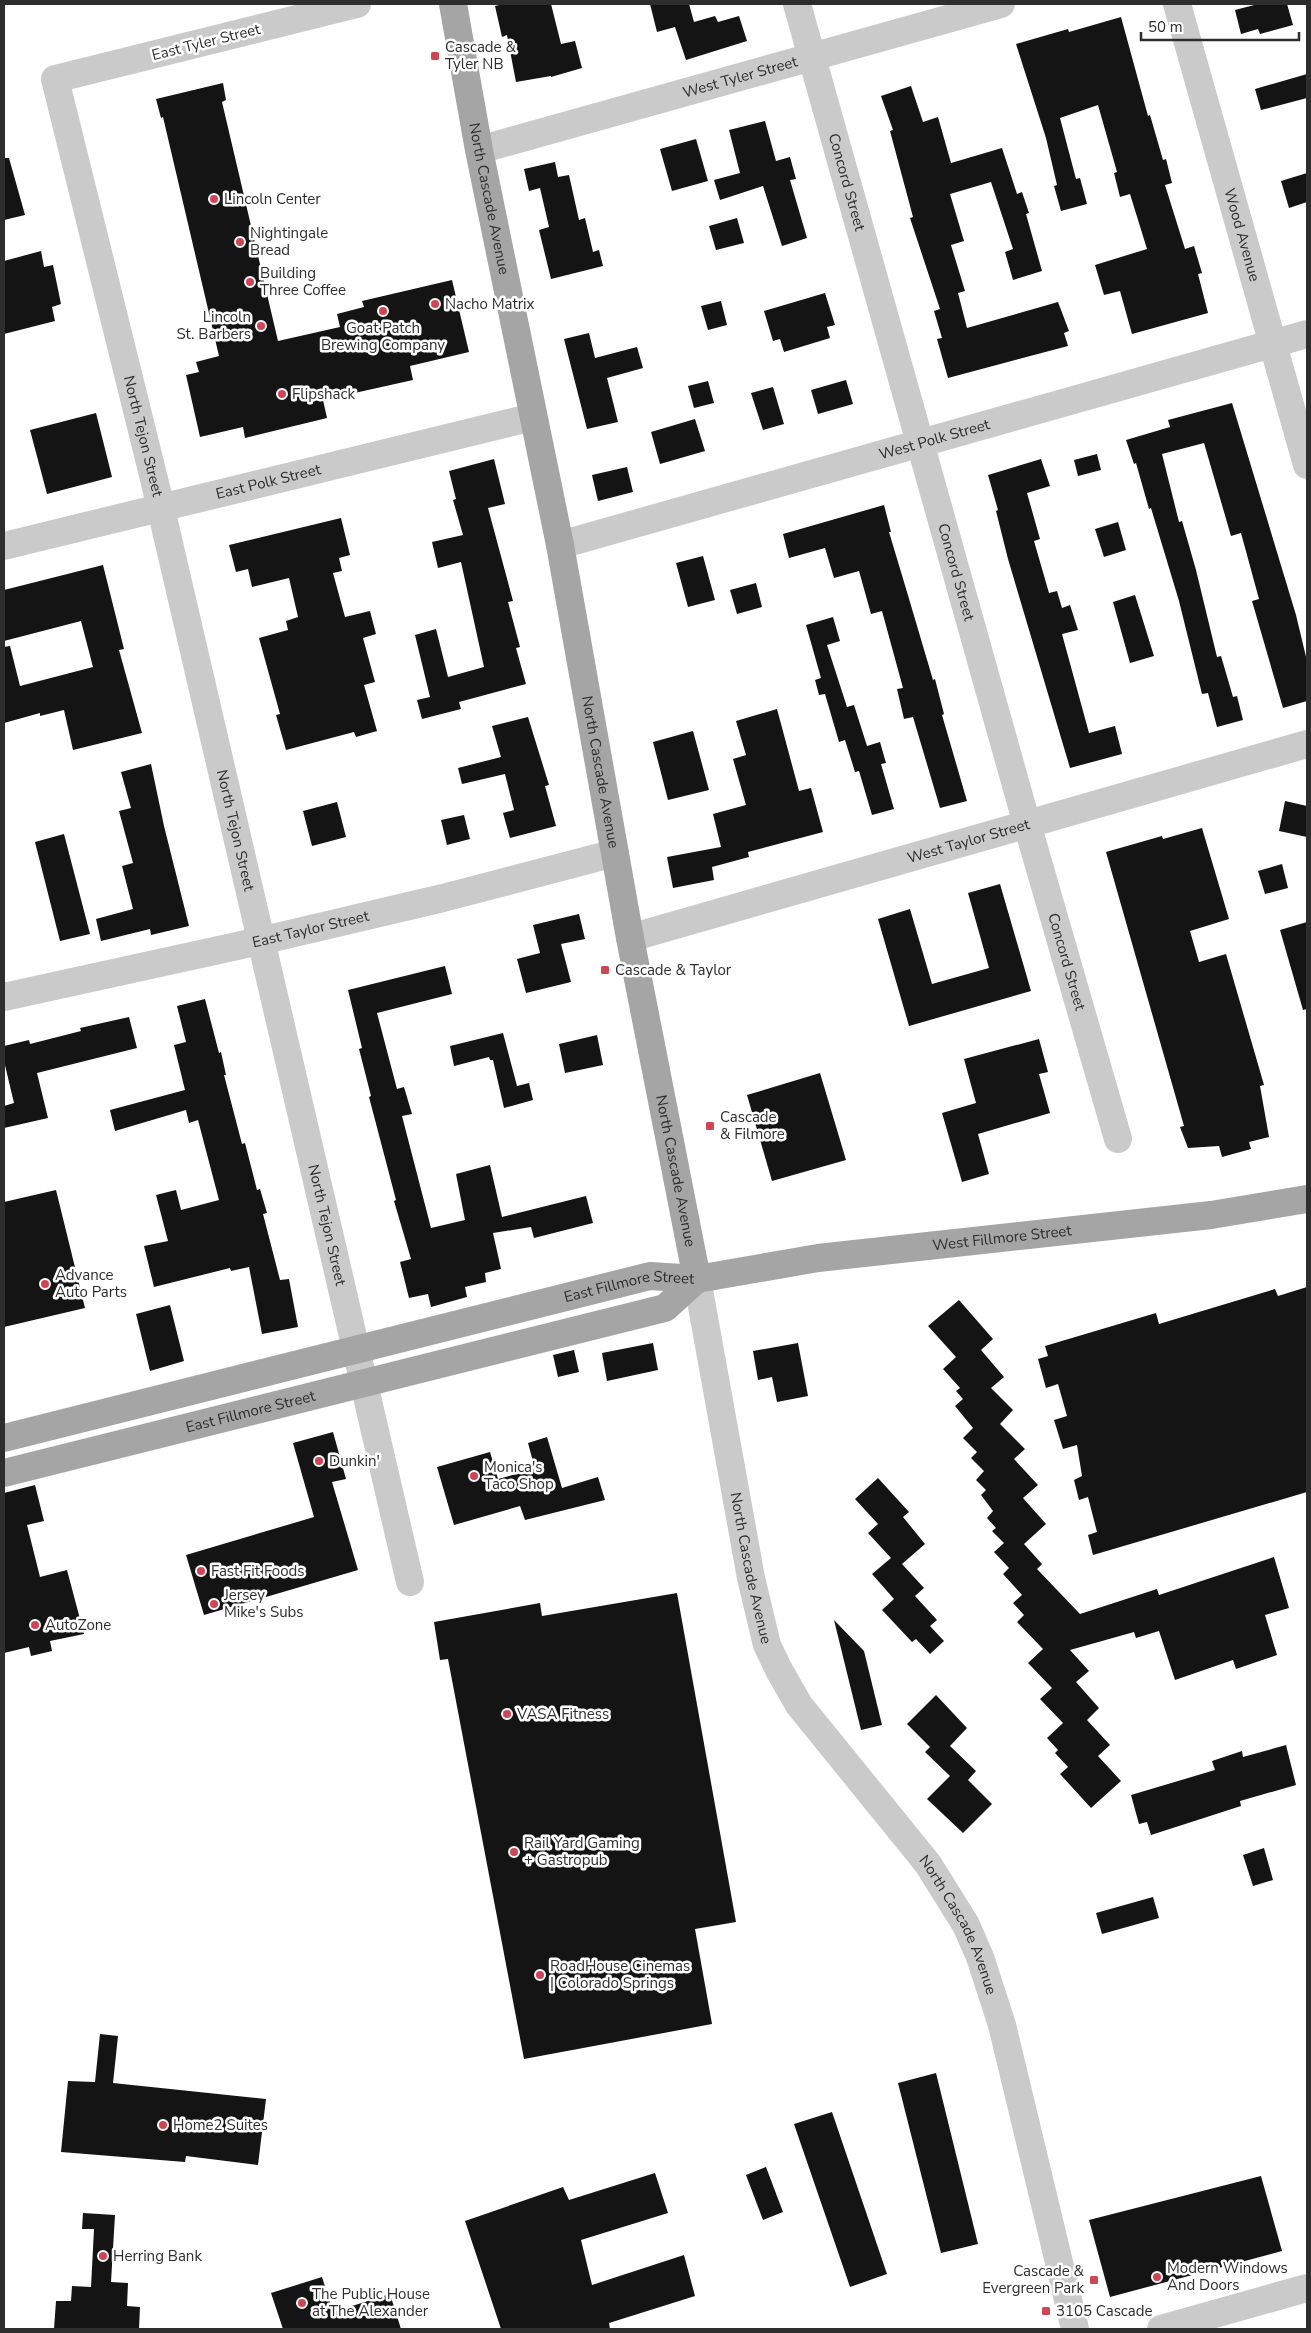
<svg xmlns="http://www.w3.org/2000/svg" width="1311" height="2333" font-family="'Nunito Sans',sans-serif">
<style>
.building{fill:#141414}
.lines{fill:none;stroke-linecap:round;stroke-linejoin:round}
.minor{stroke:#cacaca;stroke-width:28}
.major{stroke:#a5a5a5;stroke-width:28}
.poi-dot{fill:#ce4556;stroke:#fff;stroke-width:2}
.labels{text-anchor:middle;stroke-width:5;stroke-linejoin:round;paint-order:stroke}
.street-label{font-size:15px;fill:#2d2d2d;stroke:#fff}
.poi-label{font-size:15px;fill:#2d2d2d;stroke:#fff;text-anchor:start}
</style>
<rect width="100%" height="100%" fill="#fff"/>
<!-- building -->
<g class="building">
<polygon points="504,4 551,4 561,44 575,41 582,68 551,77 551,76 516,82 507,35 502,37 495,6"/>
<polygon points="650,4 689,4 694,22 715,16 718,22 739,16 747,41 686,60 675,27 657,32"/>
<polygon points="1258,4 1287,4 1293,25 1260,34 1258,29 1241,34 1235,10"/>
<polygon points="1121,17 1148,116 1150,115 1163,160 1166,159 1172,183 1165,185 1185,249 1194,246 1202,273 1198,274 1208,313 1132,334 1120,291 1104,295 1095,265 1147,249 1130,194 1120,197 1114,173 1117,172 1098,105 1060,118 1076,179 1080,178 1087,204 1061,211 1054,186 1057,185 1046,138 1016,44 1068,29 1069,32"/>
<polygon points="1307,74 1307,98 1261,110 1255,89"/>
<polygon points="223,83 226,100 222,102 278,341 340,327 337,314 364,307 362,301 452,280 469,352 410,366 413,380 323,400 327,418 245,438 243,427 200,437 186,375 199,372 196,362 219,356 163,117 161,118 156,99"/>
<polygon points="911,86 923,122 938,117 951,163 1002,148 1017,194 1022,192 1029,213 1026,214 1042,271 1013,280 1005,252 1013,249 991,182 950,194 964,241 951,245 965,291 958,293 967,328 1058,302 1069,331 1064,333 1068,346 948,378 937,339 942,338 934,311 940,309 910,218 913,217 890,131 893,130 881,96"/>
<polygon points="765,121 776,161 790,157 796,179 790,180 807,238 782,246 763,186 720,200 714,180 740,173 729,130"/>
<polygon points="696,139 708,181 672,191 660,149"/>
<polygon points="4,158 9,158 25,215 4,220"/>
<polygon points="555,162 558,177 569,175 579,220 585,218 593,252 599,250 603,266 551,279 539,230 549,227 540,188 529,191 524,169"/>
<polygon points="1307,173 1307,202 1289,208 1281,181"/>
<polygon points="737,218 744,243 716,250 709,226"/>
<polygon points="41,251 44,267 53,265 61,304 52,307 55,321 4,334 4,261"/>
<polygon points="825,293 835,325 827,327 830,338 784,352 780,339 773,341 764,311"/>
<polygon points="721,301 727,325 708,330 701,306"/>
<polygon points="589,333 595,358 637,347 643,368 607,378 618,422 587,429 564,339"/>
<polygon points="846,380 853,404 818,414 811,390"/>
<polygon points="708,381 714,403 694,408 688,386"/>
<polygon points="773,387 784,424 763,430 751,393"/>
<polygon points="1232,403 1296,615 1307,661 1307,701 1283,708 1252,601 1259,599 1241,533 1231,536 1204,443 1162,454 1179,522 1182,521 1196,570 1217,657 1221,656 1233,697 1237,696 1243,720 1217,727 1208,693 1202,694 1179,601 1151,508 1149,509 1136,463 1134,464 1126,440 1170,427 1168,420"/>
<polygon points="96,413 112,477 47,494 30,430"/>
<polygon points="695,419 705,451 660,464 651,432"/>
<polygon points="1097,454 1101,470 1078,476 1074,460"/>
<polygon points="494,459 505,504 488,508 513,601 508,602 520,647 516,648 526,684 459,702 461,709 422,719 417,700 430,697 415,635 436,629 448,677 484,667 461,562 438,568 432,542 463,535 453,500 456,499 449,471"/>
<polygon points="1041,459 1050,486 1027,493 1040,539 1034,541 1049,593 1057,591 1062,608 1070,605 1078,630 1062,634 1089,733 1115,726 1122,754 1070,768 1008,559 996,511 998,510 988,475"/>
<polygon points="627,467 633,492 598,501 592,475"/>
<polygon points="884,505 891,532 889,532 907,592 933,680 935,679 944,714 942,715 967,801 940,808 913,717 904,719 897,689 903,688 882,611 871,614 859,571 834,578 825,548 789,558 783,534"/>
<polygon points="341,518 350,555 339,558 342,571 333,573 345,617 370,611 376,634 363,638 375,682 364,685 377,731 356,737 354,732 286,750 276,715 280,714 259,638 288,630 286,621 298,617 289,578 252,587 248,569 236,572 229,545"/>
<polygon points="1118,522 1126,550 1104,557 1095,529"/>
<polygon points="703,556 715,600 688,607 676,563"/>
<polygon points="103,565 124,649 119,650 142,733 73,750 64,710 40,716 40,713 4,723 4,647 10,646 20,686 93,667 81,621 4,641 4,590"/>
<polygon points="756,583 762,607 737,614 730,590"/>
<polygon points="1135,595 1154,656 1130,663 1113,602"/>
<polygon points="833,617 840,641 827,645 847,707 854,705 867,746 880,742 886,763 881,764 894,809 872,815 859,771 855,772 845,740 839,742 825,694 819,695 815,680 821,678 806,625"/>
<polygon points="777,709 799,791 811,788 823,832 748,852 749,857 712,867 714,880 673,888 667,857 721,847 713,814 746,805 733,759 746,755 736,721"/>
<polygon points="528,717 549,785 545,786 556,826 510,838 503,813 514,810 505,774 462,784 458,768 501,757 492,726"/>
<polygon points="693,731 709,790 668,800 653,742"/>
<polygon points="151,764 164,826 189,926 151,935 150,929 101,941 96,919 133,909 122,866 133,863 119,811 131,808 121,772"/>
<polygon points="1285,801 1307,806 1307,837 1279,831"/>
<polygon points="337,802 346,837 312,846 303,811"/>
<polygon points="464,815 470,839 447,845 441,820"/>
<polygon points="1202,828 1229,919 1190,931 1199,962 1226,954 1264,1085 1260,1086 1269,1137 1249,1142 1251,1149 1222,1157 1219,1146 1188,1148 1180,1127 1184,1126 1106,852 1162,836 1163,839"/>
<polygon points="64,834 90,934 60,941 35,842"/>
<polygon points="1282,864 1288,888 1265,894 1258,871"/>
<polygon points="1000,884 1031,991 909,1026 878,919 910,909 932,984 989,968 968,893"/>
<polygon points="579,914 585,939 561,944 571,982 526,993 517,959 540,953 533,925"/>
<polygon points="1307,922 1307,1009 1303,1010 1280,930"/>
<polygon points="445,966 452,994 377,1013 397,1089 404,1087 412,1114 402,1116 431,1228 465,1220 456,1174 490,1165 502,1217 586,1196 593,1223 534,1238 531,1227 493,1233 501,1269 485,1273 486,1282 465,1287 467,1297 431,1307 428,1294 409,1298 400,1262 411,1259 394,1201 396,1200 369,1097 371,1096 359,1049 362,1048 348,990"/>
<polygon points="205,999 219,1053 221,1052 226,1075 224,1075 242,1144 245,1143 257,1190 260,1189 267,1213 263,1214 280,1280 289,1279 298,1327 262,1334 249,1267 231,1271 230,1268 154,1287 144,1246 168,1241 156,1195 176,1190 181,1210 219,1200 198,1120 189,1123 186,1110 115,1131 110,1110 185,1090 174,1045 186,1042 177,1006"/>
<polygon points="129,1017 137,1048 37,1073 48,1118 4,1128 4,1106 14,1103 4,1061 4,1046 29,1040 30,1044 81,1031 80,1028"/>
<polygon points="503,1033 517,1086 529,1083 533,1100 504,1108 493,1060 490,1060 489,1057 454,1066 450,1046"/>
<polygon points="597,1035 603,1065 565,1073 559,1044"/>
<polygon points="1039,1039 1048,1072 1039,1074 1050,1113 978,1134 989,1174 962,1182 942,1113 976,1103 964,1059"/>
<polygon points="820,1073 846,1160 772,1181 747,1095"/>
<polygon points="56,1190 85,1308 4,1327 4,1202"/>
<polygon points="1307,1287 1307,1492 1093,1555 1088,1535 1097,1532 1088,1497 1079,1500 1074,1480 1082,1476 1077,1445 1063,1449 1054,1420 1067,1416 1058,1384 1046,1388 1038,1359 1048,1356 1045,1346 1156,1313 1159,1324 1275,1289 1278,1296"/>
<polygon points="959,1300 993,1339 981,1350 1004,1377 991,1388 1013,1410 1000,1424 1025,1449 1014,1459 1038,1485 1023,1498 1046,1524 1024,1544 1042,1564 1037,1569 1080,1614 1157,1589 1159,1595 1274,1557 1289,1608 1265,1615 1277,1655 1236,1669 1233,1660 1175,1680 1159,1631 1136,1638 1134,1632 1070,1650 1089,1671 1076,1682 1099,1708 1087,1720 1110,1745 1098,1756 1121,1781 1091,1808 1060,1774 1068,1767 1055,1753 1058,1750 1047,1738 1063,1723 1040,1699 1052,1688 1028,1663 1043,1649 1017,1622 1024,1615 1013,1603 1022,1595 1003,1574 1009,1568 994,1552 1004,1543 992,1531 996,1528 987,1518 993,1511 981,1495 986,1490 976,1480 984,1471 971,1458 977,1452 963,1438 973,1428 955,1406 963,1399 956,1391 960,1388 943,1369 956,1357 928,1326"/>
<polygon points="170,1305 184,1361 150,1371 136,1314"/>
<polygon points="653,1343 658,1370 607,1381 602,1353"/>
<polygon points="798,1343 808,1396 777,1402 772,1377 758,1380 753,1351"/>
<polygon points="574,1350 579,1372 558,1377 553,1355"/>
<polygon points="333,1432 346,1479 332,1482 358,1570 204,1615 186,1555 314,1517 293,1443"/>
<polygon points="547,1437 562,1488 598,1477 605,1500 525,1520 520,1506 454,1525 437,1467 490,1452 498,1479 535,1469 528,1443"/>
<polygon points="878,1478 909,1512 903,1517 925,1544 902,1564 924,1588 915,1596 937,1620 930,1626 944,1641 930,1654 916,1639 912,1642 882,1610 894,1599 872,1574 891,1558 868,1533 878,1524 855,1499"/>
<polygon points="35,1485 44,1521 27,1525 40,1577 67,1570 84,1634 50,1641 52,1651 31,1656 29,1647 4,1653 4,1493"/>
<polygon points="677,1593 736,1922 695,1929 712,2024 524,2059 448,1659 440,1660 434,1622 540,1603 542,1616"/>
<polygon points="834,1620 864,1651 882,1725 861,1730"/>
<polygon points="936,1695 967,1728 950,1746 976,1771 968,1780 992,1804 963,1833 927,1799 950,1776 925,1752 930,1747 907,1724"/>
<polygon points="1286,1745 1296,1785 1240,1801 1241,1806 1151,1835 1147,1822 1139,1824 1131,1795 1215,1770 1212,1761 1242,1751 1243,1757"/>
<polygon points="1264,1848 1273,1880 1253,1886 1243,1855"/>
<polygon points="1153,1897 1159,1918 1102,1934 1096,1913"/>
<polygon points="100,2034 118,2036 113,2083 266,2099 258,2165 186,2156 185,2162 61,2152 68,2081 95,2082"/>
<polygon points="936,2073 978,2244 941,2253 898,2083"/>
<polygon points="832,2112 887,2274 850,2287 794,2124"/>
<polygon points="766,2167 783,2212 763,2220 746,2175"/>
<polygon points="655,2173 668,2213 581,2240 592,2285 684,2255 695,2296 609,2323 610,2329 501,2329 465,2221 563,2187 569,2200"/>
<polygon points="1261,2176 1282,2251 1110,2297 1089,2220"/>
<polygon points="83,2213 115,2215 111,2282 128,2283 127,2306 140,2307 139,2329 54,2329 56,2301 71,2301 72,2286 91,2287 94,2229 82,2229"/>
<polygon points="322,2277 333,2312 390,2294 401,2329 283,2329 271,2293"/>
</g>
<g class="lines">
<!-- minor -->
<g class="minor">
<path id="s1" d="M357,4L55,79L155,483L410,1582"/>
<path id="s2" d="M797,4L1021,803L1118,1139"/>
<path id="s3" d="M1177,4L1307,465"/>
<path id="s4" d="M479,150L1001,4"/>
<path id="s5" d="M560,545L1307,334"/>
<path id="s6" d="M4,546L533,417"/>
<path id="s7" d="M630,938L1307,744"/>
<path id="s8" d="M4,997L260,941L443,898L615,853"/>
<path id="s9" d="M697,1279L751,1578L767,1645L779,1670L799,1705L928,1864L966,1925L980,1957L1002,2025L1075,2329"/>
<polyline points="1161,2329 1307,2288"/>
</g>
<!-- major -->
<g class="major">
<path id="s10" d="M453,4L479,150L560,545L630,938L697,1279"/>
<path id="s11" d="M4,1438L650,1276L697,1279L818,1258L1211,1215L1307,1199"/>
<path id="s12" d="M4,1473L665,1308L697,1279"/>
</g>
</g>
<!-- markers -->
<g class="poi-dot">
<rect x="430" y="51" width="10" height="10" rx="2.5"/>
<circle cx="214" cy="199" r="5"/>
<circle cx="240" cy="242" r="5"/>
<circle cx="250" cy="282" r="5"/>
<circle cx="435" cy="304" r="5"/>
<circle cx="383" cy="311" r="5"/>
<circle cx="261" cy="326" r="5"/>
<circle cx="282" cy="394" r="5"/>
<rect x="600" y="965" width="10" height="10" rx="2.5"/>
<rect x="705" y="1121" width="10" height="10" rx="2.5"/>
<circle cx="45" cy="1284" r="5"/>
<circle cx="319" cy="1461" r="5"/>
<circle cx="474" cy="1476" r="5"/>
<circle cx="201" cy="1571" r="5"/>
<circle cx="214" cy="1604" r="5"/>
<circle cx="35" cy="1625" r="5"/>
<circle cx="507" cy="1714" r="5"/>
<circle cx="514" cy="1852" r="5"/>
<circle cx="540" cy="1975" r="5"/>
<circle cx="163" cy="2125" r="5"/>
<circle cx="103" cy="2256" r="5"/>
<circle cx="1157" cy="2277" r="5"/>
<rect x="1089" y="2275" width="10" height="10" rx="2.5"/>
<circle cx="302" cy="2303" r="5"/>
<rect x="1041" y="2306" width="10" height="10" rx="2.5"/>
</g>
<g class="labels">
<!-- street labels -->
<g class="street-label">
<text transform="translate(206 42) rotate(-14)" y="5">East Tyler Street</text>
<text dy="5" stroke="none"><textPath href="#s4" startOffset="271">West Tyler Street</textPath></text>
<text dy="5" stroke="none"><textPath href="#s2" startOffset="185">Concord Street</textPath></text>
<text dy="5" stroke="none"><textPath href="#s10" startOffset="198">North Cascade Avenue</textPath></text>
<text dy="5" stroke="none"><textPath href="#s3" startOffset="240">Wood Avenue</textPath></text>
<text dy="5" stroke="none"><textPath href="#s1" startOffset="679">North Tejon Street</textPath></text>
<text dy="5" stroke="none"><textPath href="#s5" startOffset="389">West Polk Street</textPath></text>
<text dy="5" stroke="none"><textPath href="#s6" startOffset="272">East Polk Street</textPath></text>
<text dy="5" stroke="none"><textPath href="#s2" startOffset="590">Concord Street</textPath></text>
<text dy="5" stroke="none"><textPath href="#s10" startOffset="782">North Cascade Avenue</textPath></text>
<text dy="5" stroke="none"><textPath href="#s1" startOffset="1084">North Tejon Street</textPath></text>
<text dy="5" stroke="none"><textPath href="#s7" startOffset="352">West Taylor Street</textPath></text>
<text dy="5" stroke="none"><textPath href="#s8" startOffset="314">East Taylor Street</textPath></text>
<text dy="5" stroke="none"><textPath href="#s2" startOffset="995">Concord Street</textPath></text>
<text dy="5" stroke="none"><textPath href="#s10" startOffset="1188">North Cascade Avenue</textPath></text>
<text dy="5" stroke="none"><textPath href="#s1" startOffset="1489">North Tejon Street</textPath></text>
<text dy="5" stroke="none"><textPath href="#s11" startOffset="1021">West Fillmore Street</textPath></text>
<text dy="5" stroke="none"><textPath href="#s11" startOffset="644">East Fillmore Street</textPath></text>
<text dy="5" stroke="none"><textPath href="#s12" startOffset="254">East Fillmore Street</textPath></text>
<text dy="5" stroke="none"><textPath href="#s9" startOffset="294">North Cascade Avenue</textPath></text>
<text dy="5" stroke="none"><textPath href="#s9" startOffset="714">North Cascade Avenue</textPath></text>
</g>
<!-- poi labels -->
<g class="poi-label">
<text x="445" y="52">Cascade &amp;<tspan x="445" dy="17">Tyler NB</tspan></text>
<text x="224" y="204">Lincoln Center</text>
<text x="250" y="238">Nightingale<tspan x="250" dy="17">Bread</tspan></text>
<text x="260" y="278">Building<tspan x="260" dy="17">Three Coffee</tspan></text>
<text x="445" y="309">Nacho Matrix</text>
<text x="251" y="322" text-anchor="end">Lincoln<tspan x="251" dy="17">St. Barbers</tspan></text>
<text x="383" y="333" text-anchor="middle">Goat Patch<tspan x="383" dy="17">Brewing Company</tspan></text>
<text x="292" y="399">Flipshack</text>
<text x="615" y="975">Cascade &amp; Taylor</text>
<text x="720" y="1122">Cascade<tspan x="720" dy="17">&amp; Filmore</tspan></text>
<text x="55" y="1280">Advance<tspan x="55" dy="17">Auto Parts</tspan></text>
<text x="329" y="1466">Dunkin'</text>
<text x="484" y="1472">Monica's<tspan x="484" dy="17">Taco Shop</tspan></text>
<text x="211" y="1576">Fast Fit Foods</text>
<text x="224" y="1600">Jersey<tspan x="224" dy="17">Mike's Subs</tspan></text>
<text x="45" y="1630">AutoZone</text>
<text x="517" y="1719">VASA Fitness</text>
<text x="524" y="1848">Rail Yard Gaming<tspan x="524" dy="17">+ Gastropub</tspan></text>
<text x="550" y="1971">RoadHouse Cinemas<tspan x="550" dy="17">| Colorado Springs</tspan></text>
<text x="173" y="2130">Home2 Suites</text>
<text x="113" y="2261">Herring Bank</text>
<text x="1167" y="2273">Modern Windows<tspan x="1167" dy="17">And Doors</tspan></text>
<text x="1084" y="2276" text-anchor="end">Cascade &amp;<tspan x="1084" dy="17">Evergreen Park</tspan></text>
<text x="312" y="2299">The Public House<tspan x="312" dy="17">at The Alexander</tspan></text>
<text x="1056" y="2316">3105 Cascade</text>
</g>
</g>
<!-- border -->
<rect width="1311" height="2333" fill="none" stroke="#2d2d2d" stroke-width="10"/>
<!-- scale -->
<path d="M1141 32v8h158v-8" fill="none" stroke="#2d2d2d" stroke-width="2.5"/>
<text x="1148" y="32" font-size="15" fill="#2d2d2d" stroke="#ffffff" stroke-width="4" paint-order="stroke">50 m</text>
</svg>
